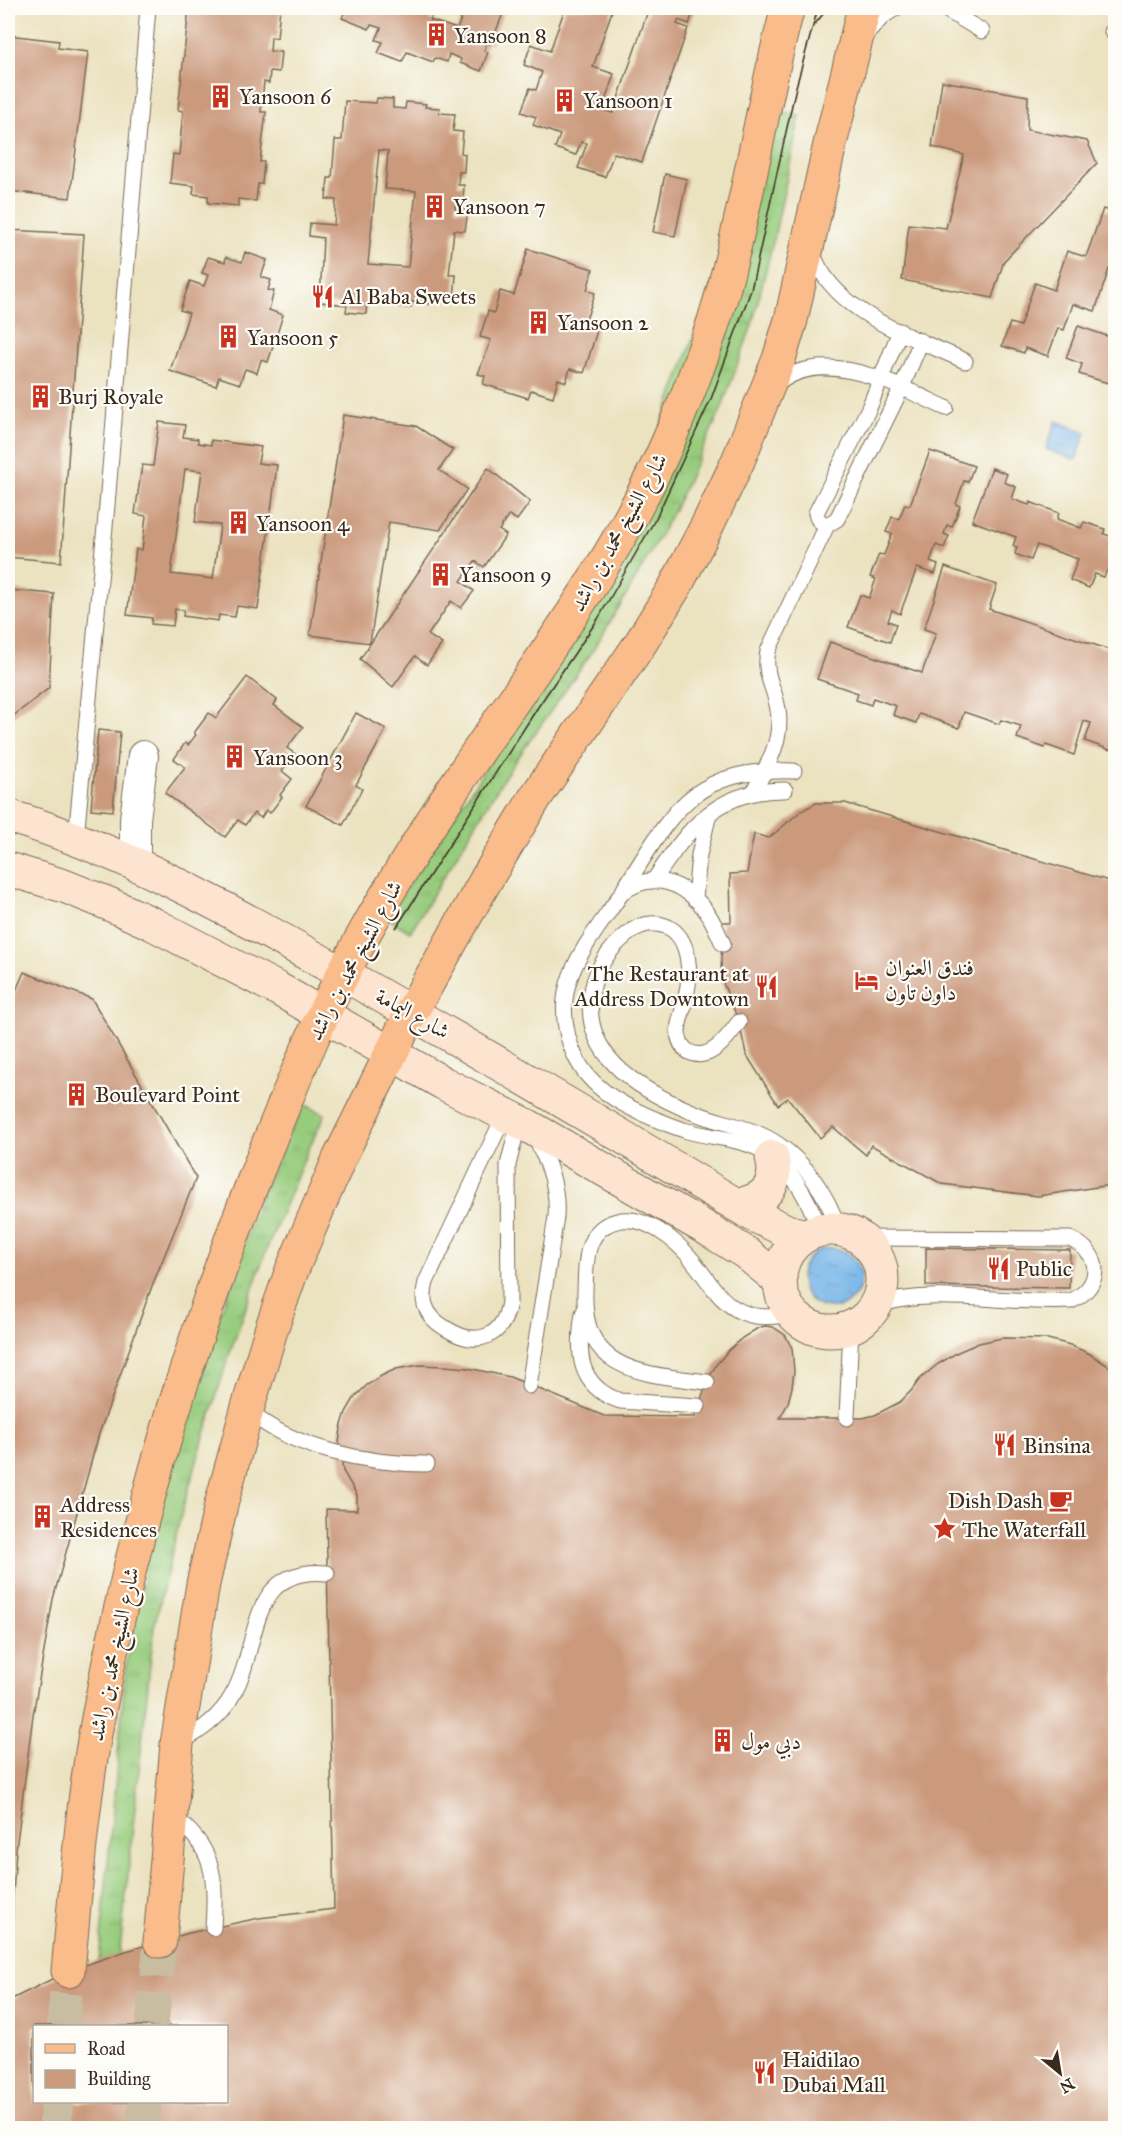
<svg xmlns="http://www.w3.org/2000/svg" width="1123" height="2136" font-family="'IM FELL Great Primer',Amiri,serif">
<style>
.grass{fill:url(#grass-tufts);stroke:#697b4e;stroke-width:1.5}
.water{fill:url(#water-ripples);stroke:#587084;stroke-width:1.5}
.building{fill:#cb9a7d;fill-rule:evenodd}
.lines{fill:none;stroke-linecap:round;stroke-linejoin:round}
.primary-tunnel{stroke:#c8bda0;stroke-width:33;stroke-dasharray:33 16;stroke-linecap:butt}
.lane-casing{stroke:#796a57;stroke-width:17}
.street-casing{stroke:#796a57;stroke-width:32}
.secondary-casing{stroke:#796a57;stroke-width:35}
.primary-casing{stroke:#796a57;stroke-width:35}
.lane{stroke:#fff;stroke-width:15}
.street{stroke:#fff;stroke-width:30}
.secondary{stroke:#fde4d0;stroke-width:33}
.primary{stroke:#f9bc8a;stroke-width:33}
.tram{stroke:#3b2a1e;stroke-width:1.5}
.labels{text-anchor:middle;stroke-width:4.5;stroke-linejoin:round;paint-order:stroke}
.poi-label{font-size:22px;fill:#3b2a1e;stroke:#fdfcf7;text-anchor:start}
.street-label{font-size:22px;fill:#3b2a1e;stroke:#fdfcf7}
</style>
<defs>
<pattern id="grass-tufts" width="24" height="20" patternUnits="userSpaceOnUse" patternTransform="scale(1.5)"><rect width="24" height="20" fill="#97cc7d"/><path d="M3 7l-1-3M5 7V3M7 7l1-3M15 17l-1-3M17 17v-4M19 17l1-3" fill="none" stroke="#83af6c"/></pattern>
<pattern id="water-ripples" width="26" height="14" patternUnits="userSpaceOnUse" patternTransform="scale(1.5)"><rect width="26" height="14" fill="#76b5e9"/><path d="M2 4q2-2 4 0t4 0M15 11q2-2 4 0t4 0" fill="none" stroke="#6293bc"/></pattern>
</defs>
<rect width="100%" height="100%" fill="#fdfcf7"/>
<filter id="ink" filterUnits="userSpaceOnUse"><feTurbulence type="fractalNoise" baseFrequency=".0167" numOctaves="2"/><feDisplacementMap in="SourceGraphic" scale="12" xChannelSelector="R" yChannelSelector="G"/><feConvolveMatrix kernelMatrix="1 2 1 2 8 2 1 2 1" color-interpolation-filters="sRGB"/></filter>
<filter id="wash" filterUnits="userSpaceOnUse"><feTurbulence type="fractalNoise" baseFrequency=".008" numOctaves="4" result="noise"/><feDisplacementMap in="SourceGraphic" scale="24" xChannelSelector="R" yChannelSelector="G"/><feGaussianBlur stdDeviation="1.35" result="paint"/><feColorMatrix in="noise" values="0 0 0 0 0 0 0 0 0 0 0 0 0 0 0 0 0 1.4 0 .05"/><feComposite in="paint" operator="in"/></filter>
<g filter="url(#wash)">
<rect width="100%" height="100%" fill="#ebe2c0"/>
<!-- grass -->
<g class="grass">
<polygon points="776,111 800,116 774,238 752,325 720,412 674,510 626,596 590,655 505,776 410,932 387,918 599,596"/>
<polygon points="303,1104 325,1114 307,1152 266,1251 226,1364 182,1511 154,1627 112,2026 93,2026 126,1666 152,1536 180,1434 260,1197"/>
</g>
<!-- water -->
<g class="water">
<polygon points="1056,421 1086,432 1076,460 1046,449"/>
<circle cx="831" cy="1278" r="30"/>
</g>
<g id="blocks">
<!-- building -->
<g class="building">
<polygon points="189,8 280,8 277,38 271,37 270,51 281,52 279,72 270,71 269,83 264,82 261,112 266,112 260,162 264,162 262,184 258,184 256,201 238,199 238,206 208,203 208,196 193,194 194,186 170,183 173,154 179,155 183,111 178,110"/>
<polygon points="346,8 435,8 430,20 457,29 465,8 505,8 491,44 487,42 484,51 488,52 481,71 460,63 461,59 449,54 447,62 435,58 433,62 407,52 402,62 378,53 383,42 376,40 381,28 371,25 369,29 342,18"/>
<polygon points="565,8 613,8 593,67 614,74 602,110 613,113 649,8 695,8 689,24 678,20 677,24 688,28 642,162 614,153 605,177 578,168 587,143 581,142 576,155 555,148 560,135 533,125 536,117 521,112 530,88 536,90 542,72 524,65 531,44 550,51"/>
<polygon points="8,35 59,41 58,48 88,52 70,198 8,191"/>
<polygon points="942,81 1028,96 1027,130 1087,141 1097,163 1004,261 992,298 902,280 909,224 946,228 964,155 932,147"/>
<path d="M377,98L393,99V108L405,109L406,102L426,104L425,107L440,108L439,113L455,114L453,131L463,132L461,153L465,154L464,172H459L458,185H464L463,202L456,201L455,209L468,210L465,231L454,230L449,275H456L454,300L435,298V304L412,302L411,307L367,303L366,314L346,312L347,305L320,302L323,238L309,236L310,223L334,225L336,200L326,199L328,178H332L335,140H342L345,101L376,103ZM379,150L388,151L385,189L416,191L408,267L368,264Z"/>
<polygon points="665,174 687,179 675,236 653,232"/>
<polygon points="1103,209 1116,213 1116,271 1109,269 1095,311 1073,304 1064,330 1058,328 1048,356 1025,348 1024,353 1002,346 1010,323 1020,326 1035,283 1054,290 1067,251 1086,257"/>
<polygon points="8,230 84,234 61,562 8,557"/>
<polygon points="528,249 593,269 587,290 595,293 586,320 599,324 584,373 570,369 566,382 558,379 553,397 531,390 528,398 483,384 485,376 478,374 491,340 480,337 488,311 494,313 500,291 514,295"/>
<polygon points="245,252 267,260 261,277 271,280 268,290 274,291 269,310 283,315 268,362 261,360 257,373 245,369 240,384 219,377 216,386 170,371 189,313 180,310 190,281 204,286 208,275 202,273 208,257 225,262 226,257 242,262"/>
<polygon points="1078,326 1116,339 1116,376 1111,374 1108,383 1079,374 1082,364 1066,358"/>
<polygon points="343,415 416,426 453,450 439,470 467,489 440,530 389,522 370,643 310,635"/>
<path d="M159,422L185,425L183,437L198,439V443L211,445V440L261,447L258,463L277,465L258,609L237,606L235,617L219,615L218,621L183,616L184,610L175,609L173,626L151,624L152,618L127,615L136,549L142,550L146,516L135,514L142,465L153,466ZM185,469L202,471L195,522L220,525L213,579L171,574Z"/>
<polygon points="930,451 974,466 968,482 964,481 956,504 960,506 952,527 947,525 944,534 949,536 944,548 936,545 930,562 938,565 935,574 917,568 900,614 892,610 888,621 896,624 890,642 848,627 860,595 869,598 876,579 870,577 879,554 884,555 892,534 886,532 892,517 899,519 905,504 910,505"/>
<polygon points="488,468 530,502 517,520 509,515 499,530 506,535 484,567 475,561 461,581 474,591 461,608 451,601 428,635 442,644 427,665 415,656 393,687 360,659"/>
<polygon points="992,468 1007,474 1004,482 1016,487 1012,499 1029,505 1030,502 1059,513 1057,519 1081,528 1084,522 1105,529 1104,534 1116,538 1116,573 1107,570 1104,577 1095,574 1089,588 1070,580 1078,559 1037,545 1031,560 1015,554 1017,547 1013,546 1016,537 972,521"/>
<polygon points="945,567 997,585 989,609 1110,650 1116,635 1116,752 1085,741 1091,723 1084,721 1074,755 1046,745 1045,748 1017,738 1021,726 1001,720 999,724 964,712 959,728 919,714 916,723 893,715 896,706 873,698 871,705 856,700 858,693 817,679 830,642 922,673 936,633 924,629"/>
<polygon points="8,590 54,594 49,688 8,720"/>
<polygon points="247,677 277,700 274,705 303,727 287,748 295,754 282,771 292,779 280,795 282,797 270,813 266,810 261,818 254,813 245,825 238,820 225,837 165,793 185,767 174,759 185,743 188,745 196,735 194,733 209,713 216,718"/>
<polygon points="356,713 386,729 356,785 362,789 343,825 306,806"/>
<polygon points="98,730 120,732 113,811 91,809"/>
<polygon points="816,803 845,803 1116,883 1116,1184 1038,1196 942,1184 871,1145 866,1155 833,1127 820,1138 788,1098 778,1105 746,1054 739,1022 721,978 722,922 731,922 730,874 747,873 754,834 769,838 801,811"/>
<polygon points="24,972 92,999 196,1178 152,1286 99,1434 53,1599 33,1715 16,1850 9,1954 8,1954 8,1009"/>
<polygon points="926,1248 1070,1250 1069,1288 926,1286"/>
<path d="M765,1326L773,1327L785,1335L792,1348L794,1371L792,1387L788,1403L780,1418H863L875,1415L900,1402L911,1391L920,1379L938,1364L958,1352L979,1343L1002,1338L1048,1339L1070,1345L1090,1354L1116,1371V2128H8V2001L68,1971L126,1951L189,1933L259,1918L334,1909L326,1509L357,1510V1495L343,1471L339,1443L341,1428L346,1412L355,1397L367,1385L381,1376L396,1369L420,1365L444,1366L468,1368L510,1377L604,1416L695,1417L707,1382L716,1365L728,1351L742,1338L758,1328ZM34,2026H226V2102H34Z"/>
</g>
</g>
</g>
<g filter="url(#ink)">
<use href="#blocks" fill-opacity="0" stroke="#796a57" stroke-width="1.5"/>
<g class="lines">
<!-- primary-tunnel -->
<g class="primary-tunnel">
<polyline points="63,2026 68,1971"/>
<polyline points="152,2026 160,1941"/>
<polyline points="55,2128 57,2102"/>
<polyline points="142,2128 145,2102"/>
</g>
<defs>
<g id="lane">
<polyline points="943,8 982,31"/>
<polyline points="1112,32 1116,30"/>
<polyline points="865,36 883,16 896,8"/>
<path d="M812,251C832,313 911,336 965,361"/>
<path d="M900,331L869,408L816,513C817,520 820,522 827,525L837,519L902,387L921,341"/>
<path d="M773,388C819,342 898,386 946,408"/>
<path d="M753,793C767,766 783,741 778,710C775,687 763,676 768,651L827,525"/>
<polyline points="76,838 107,505 148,8"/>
<path d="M654,880C689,828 717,789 785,790"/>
<path d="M624,889C673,811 691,768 794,771"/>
<polyline points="695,899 699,855 709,814"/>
<path d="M723,944C717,931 712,917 703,907C680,880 649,871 621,894C604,920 582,946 571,975C556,1013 568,1061 599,1087C620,1106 658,1121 684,1130C713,1139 744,1137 770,1155C795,1172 810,1203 820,1230"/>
<path d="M739,1022C728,1037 710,1063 689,1052C682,1048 679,1040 678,1033C678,1020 684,1009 686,997C691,975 691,939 668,927C657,922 644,923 633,930C616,942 602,959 595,979C572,1052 638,1090 695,1113C725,1125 751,1126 779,1145C809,1166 827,1196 839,1229"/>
<path d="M505,1114L426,1282C424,1290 423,1298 425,1305C429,1317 437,1323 447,1329C477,1348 504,1337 509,1302L508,1165L515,1137L523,1124"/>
<path d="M861,1238L1070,1239C1103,1253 1103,1286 1071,1301C1009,1305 933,1286 875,1306"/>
<path d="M583,1313C577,1352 577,1386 620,1401L698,1406"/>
<path d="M707,1382C646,1374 582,1373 585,1293C586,1265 583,1229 617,1221C645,1214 677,1241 693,1261C706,1277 718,1299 736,1309C754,1320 773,1317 793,1314"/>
<path d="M529,1386L556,1217C558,1186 549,1163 534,1136"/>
<path d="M247,1410C292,1449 368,1464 427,1464"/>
<polyline points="847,1418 851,1327"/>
<path d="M179,1743C201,1731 221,1717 233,1694C261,1645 246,1566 327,1573"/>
<path d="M170,1815C216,1846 216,1878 213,1928"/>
</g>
<polyline id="street" points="135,863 135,819 143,756"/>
<g id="secondary">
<path d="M8,816C128,851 238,915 347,976C484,1054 619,1134 753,1215L787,1231L805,1236"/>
<polyline points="8,869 64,886 109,904 153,924 278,989 443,1083 528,1126 709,1230 746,1253 780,1281"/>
<path d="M737,1205C765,1201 779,1185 772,1157"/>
<circle cx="831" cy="1280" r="51"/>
</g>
<g id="primary">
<polyline points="160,1941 177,1744 203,1584 221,1505 247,1410 272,1327 292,1270 339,1159 411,1013 487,878 535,798 640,644 676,585 708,524 738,461 779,359 791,320 830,144 864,8"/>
<path d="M68,1971C76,1887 82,1802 98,1718C132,1533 186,1352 255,1177C290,1088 326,999 374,916C408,858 444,801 482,746C553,643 626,543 674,428C693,382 711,335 724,287C750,195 762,100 788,8"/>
</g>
</defs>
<!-- lane casing -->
<use href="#lane" class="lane-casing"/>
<!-- street casing -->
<use href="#street" class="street-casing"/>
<!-- secondary casing -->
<use href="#secondary" class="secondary-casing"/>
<!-- primary casing -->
<use href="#primary" class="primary-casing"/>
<!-- lane -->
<use href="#lane" class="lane"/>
<!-- street -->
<use href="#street" class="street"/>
<!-- secondary -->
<use href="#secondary" class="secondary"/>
<!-- primary -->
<use href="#primary" class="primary"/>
<!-- tram -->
<g class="tram">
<polyline points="815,24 828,8"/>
<polyline points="396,928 538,707 598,619 656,518 711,399 751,290 796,87 818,8"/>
</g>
</g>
</g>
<!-- icons -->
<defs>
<symbol id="building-bare" viewBox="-9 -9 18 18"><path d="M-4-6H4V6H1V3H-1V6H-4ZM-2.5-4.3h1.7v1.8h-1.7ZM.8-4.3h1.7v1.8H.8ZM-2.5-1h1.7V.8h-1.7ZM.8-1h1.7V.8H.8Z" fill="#c8321e" stroke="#fdfcf7" stroke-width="2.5" paint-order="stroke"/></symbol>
<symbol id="restaurant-bare" viewBox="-9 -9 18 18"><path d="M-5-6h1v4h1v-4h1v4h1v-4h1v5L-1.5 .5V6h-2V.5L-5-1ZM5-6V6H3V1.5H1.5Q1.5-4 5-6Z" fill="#c8321e" stroke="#fdfcf7" stroke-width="2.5" paint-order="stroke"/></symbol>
<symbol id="hotel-bare" viewBox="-9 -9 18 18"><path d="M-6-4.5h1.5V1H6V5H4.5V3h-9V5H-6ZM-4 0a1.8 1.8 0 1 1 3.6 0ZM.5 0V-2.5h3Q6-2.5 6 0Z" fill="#c8321e" stroke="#fdfcf7" stroke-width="2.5" paint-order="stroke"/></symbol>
<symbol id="cafe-bare" viewBox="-9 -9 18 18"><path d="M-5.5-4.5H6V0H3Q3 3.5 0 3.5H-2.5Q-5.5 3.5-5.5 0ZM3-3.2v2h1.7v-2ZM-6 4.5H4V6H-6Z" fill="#c8321e" stroke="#fdfcf7" stroke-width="2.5" paint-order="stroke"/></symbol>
<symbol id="sight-bare" viewBox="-9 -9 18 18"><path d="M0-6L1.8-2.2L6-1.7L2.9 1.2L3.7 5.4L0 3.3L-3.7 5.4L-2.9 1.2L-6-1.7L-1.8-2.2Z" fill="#c8321e" stroke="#fdfcf7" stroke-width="2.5" paint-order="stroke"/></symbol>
</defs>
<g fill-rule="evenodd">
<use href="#building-bare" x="420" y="18" width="33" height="33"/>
<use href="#building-bare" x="204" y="80" width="33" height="33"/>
<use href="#building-bare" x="548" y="84" width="33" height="33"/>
<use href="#building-bare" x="418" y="190" width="33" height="33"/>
<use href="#restaurant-bare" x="306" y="280" width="33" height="33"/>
<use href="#building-bare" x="522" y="306" width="33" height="33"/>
<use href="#building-bare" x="212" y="320" width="33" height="33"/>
<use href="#building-bare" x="24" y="380" width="33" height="33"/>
<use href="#building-bare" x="222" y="506" width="33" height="33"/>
<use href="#building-bare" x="424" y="558" width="33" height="33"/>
<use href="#building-bare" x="218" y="740" width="33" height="33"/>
<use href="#hotel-bare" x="850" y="964" width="33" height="33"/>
<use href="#restaurant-bare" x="750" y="970" width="33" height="33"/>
<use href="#building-bare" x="60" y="1078" width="33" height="33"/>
<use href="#restaurant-bare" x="982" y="1252" width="33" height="33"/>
<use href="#restaurant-bare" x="988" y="1428" width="33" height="33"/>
<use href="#cafe-bare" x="1044" y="1484" width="33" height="33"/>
<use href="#building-bare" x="26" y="1500" width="33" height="33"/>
<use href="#sight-bare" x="928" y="1512" width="33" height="33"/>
<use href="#building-bare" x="706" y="1724" width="33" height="33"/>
<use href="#restaurant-bare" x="748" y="2056" width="33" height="33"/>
</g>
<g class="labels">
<!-- poi labels -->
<g class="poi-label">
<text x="454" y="43">Yansoon 8</text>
<text x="239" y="104">Yansoon 6</text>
<text x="583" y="108">Yansoon 1</text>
<text x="453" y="214">Yansoon 7</text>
<text x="341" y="304">Al Baba Sweets</text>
<text x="557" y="330">Yansoon 2</text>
<text x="247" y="345">Yansoon 5</text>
<text x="58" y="404">Burj Royale</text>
<text x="256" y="531">Yansoon 4</text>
<text x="459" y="582">Yansoon 9</text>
<text x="253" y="765">Yansoon 3</text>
<text x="885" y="975">فندق العنوان<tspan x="885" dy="25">داون تاون</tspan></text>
<text x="749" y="981" text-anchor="end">The Restaurant at<tspan x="749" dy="25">Address Downtown</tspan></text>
<text x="95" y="1102">Boulevard Point</text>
<text x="1016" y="1276">Public</text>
<text x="1023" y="1453">Binsina</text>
<text x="1043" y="1508" text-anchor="end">Dish Dash</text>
<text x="60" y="1512">Address<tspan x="60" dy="25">Residences</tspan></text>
<text x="962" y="1537">The Waterfall</text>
<text x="741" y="1749">دبي مول</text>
<text x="782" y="2067">Haidilao<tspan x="782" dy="25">Dubai Mall</tspan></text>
</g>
<!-- street labels -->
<g class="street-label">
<text transform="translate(618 532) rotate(-61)" y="8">شارع الشيخ محمد بن راشد</text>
<text transform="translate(354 960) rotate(-62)" y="8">شارع الشيخ محمد بن راشد</text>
<text transform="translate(413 1013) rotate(29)" y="8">شارع اليمامة</text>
<text transform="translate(113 1654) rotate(-78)" y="8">شارع الشيخ محمد بن راشد</text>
</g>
</g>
<!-- margin -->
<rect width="1123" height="2136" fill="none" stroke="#fdfcf7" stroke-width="30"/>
<!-- legend -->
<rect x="33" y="2025" width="195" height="78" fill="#fdfcf7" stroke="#afa8a0" stroke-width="1.5"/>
<rect x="45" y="2044" width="30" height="9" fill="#f9bc8a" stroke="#afa8a0" stroke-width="1.5"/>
<text x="87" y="2055" font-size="18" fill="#3b2a1e">Road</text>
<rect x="45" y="2070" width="30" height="18" fill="#cb9a7d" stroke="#afa8a0" stroke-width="1.5"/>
<text x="87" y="2085" font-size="18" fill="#3b2a1e">Building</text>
<!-- north arrow -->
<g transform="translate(1060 2073) rotate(150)" stroke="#fdfcf7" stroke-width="4.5" paint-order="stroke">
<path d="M0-4.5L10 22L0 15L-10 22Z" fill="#3b2a1e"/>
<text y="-9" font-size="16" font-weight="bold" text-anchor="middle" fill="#3b2a1e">N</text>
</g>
</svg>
